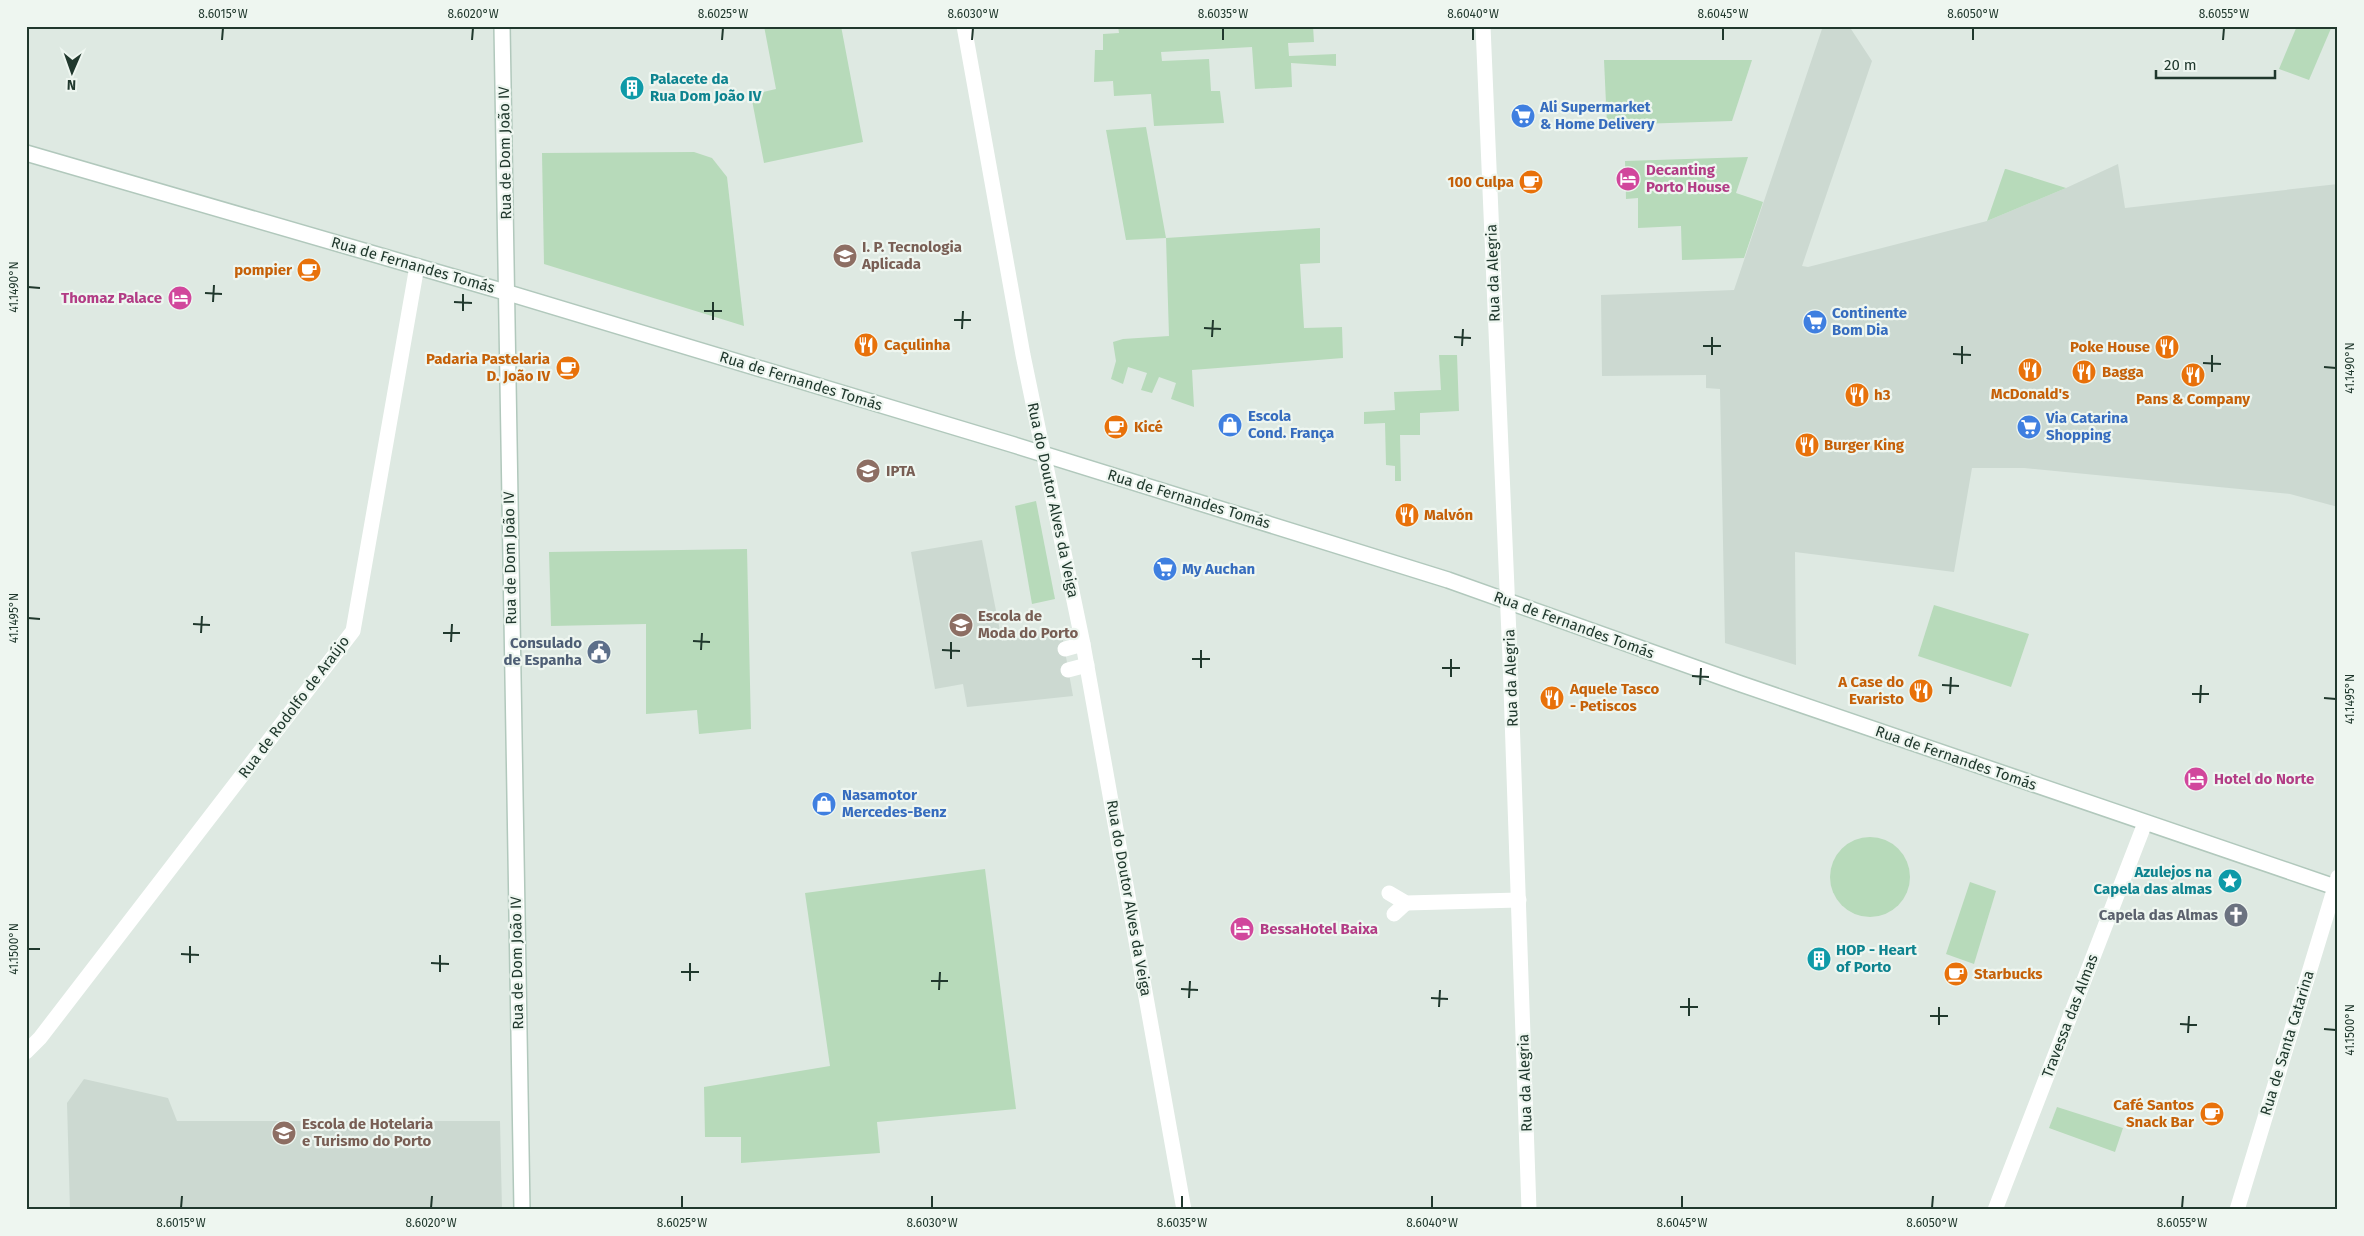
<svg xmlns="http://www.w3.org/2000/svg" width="2364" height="1236" font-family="'Fira Sans',sans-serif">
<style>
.built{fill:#ccd9d1}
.green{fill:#b7daba}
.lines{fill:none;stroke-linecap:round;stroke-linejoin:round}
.secondary-casing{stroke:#b1c8bc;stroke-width:18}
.service{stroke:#fff;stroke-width:15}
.pedestrian{stroke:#fff;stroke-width:15}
.minor{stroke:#fff;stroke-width:15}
.tertiary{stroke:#fff;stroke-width:15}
.secondary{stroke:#fff;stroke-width:15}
.ticks{fill:none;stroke:#20382d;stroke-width:2}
.labels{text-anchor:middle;stroke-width:4.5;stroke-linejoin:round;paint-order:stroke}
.culture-label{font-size:15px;font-weight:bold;fill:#0d838f;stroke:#eef6f0;text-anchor:start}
.shop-label{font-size:15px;font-weight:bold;fill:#366cbe;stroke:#eef6f0;text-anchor:start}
.street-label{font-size:15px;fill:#20382d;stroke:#eef6f0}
.hotel-label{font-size:15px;font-weight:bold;fill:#b23c85;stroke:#eef6f0;text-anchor:start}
.food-label{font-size:15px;font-weight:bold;fill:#c56008;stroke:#eef6f0;text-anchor:start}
.education-label{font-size:15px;font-weight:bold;fill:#785e54;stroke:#eef6f0;text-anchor:start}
.service-label{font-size:15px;font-weight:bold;fill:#4e5e75;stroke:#eef6f0;text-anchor:end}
.worship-label{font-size:15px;font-weight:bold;fill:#5b616d;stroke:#eef6f0;text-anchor:end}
.neatline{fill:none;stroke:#20382d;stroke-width:2}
.ticks-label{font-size:12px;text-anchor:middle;fill:#20382d}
</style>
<rect width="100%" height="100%" fill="#dee9e2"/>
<!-- built -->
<g class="built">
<polygon points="1823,26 1849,26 1872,61 1802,266 1808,267 1987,221 2066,188 2118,164 2125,208 2338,184 2338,507 2290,494 2024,468 1972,468 1954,572 1795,552 1796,665 1725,643 1720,389 1706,388 1706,375 1602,376 1601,295 1734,290"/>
<polygon points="982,540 1002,641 1061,629 1073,696 967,707 963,684 935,689 911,552"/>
<polygon points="84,1079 168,1098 177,1121 500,1121 502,1210 70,1210 67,1103"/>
</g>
<!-- green -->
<g class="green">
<polygon points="764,26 841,26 863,142 764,163 751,95 776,89"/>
<polygon points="1118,26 1313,26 1314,42 1288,43 1289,56 1336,54 1336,66 1291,63 1292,87 1255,89 1252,47 1161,52 1162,61 1209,59 1211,91 1220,91 1224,123 1154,126 1151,94 1114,96 1113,81 1094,82 1095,50 1103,50 1103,34 1119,33"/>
<polygon points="2297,26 2332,26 2309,80 2279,69"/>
<polygon points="1604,60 1752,60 1732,121 1607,125"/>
<polygon points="1146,127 1166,238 1320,228 1320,263 1300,264 1304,328 1342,327 1343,358 1192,370 1194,407 1171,399 1176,383 1159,377 1152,393 1141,390 1147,373 1128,367 1123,384 1111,379 1116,361 1113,342 1123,339 1169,336 1166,238 1126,240 1106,130"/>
<polygon points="694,152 712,158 727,177 744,326 544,264 542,153"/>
<polygon points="1748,157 1736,193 1763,202 1744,258 1682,260 1681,226 1638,228 1638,198 1626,199 1625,161"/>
<polygon points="2005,169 2006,169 2066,188 1987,221"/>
<polygon points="1439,355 1457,355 1459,411 1420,413 1420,435 1400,435 1401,481 1395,481 1395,466 1386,465 1385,423 1364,424 1364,412 1395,410 1394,392 1441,390"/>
<polygon points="1036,501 1055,599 1032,604 1015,506"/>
<polygon points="747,549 751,729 699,734 697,710 646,714 646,624 551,626 549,552"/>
<polygon points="1934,605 2029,634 2011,687 1918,656"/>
<circle cx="1870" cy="877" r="40"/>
<polygon points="985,869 1016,1109 877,1122 880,1153 741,1163 741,1137 705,1137 704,1087 830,1066 805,893"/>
<polygon points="1970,882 1996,891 1974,964 1946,954"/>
<polygon points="2057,1107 2123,1128 2115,1152 2049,1128"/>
</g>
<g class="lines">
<defs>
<g id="secondary">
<polyline points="502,26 522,1210"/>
<polyline points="26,153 505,292 1011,444 1448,580 1741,684 2338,888"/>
</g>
</defs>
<!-- secondary casing -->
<use href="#secondary" class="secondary-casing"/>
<!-- service -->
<g class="service">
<polyline points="1065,649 1083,644"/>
<polyline points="1068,670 1087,665"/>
<polyline points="1389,893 1406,903 1519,900"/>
<polyline points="1394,914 1406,903"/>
</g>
<!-- pedestrian -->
<g class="pedestrian">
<polyline points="1995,1210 2145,823"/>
<polyline points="2237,1210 2338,877"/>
</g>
<!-- minor -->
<g class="minor">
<polyline points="964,26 1023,355 1083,644 1184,1210"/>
<polyline points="26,1052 40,1038 353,631 417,266"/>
</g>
<!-- tertiary -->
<polyline class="tertiary" points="1483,26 1510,659 1529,1210"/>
<!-- secondary -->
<use href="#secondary" class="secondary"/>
</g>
<!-- ticks -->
<path class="ticks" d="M222,40L223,28M472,40L473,28M722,40L723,28M972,40L973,28M1223,40V28M1473,40V28M1723,40V28M1973,40V28M2223,40L2224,28M28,287L40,288M205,293L222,294M213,302L214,285M454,302L472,303M463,311V294M704,311H722M713,320V302M954,320H971M1204,328L1221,329M962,329L963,311M1212,337L1213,320M1454,337L1471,338M1462,346L1463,329M1703,346H1721M1953,354L1971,355M1712,355V337M2203,363L2221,364M1962,364V346M2324,367L2336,368M2212,372V355M28,618L40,619M193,624L210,625M201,633L202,616M443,633H460M693,641L710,642M451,642L452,624M701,650L702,633M942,650L960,651M951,659V642M1192,659H1210M1201,668V650M1442,668H1460M1692,676L1709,677M1451,677V659M1700,685L1701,668M1942,685L1959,686M1950,694L1951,677M2192,694H2209M2324,698L2336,699M2200,703L2201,685M28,949H40M181,954L199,955M190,963V946M431,963L449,964M440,972V955M681,972H699M690,981V963M931,981H948M1181,989L1198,990M939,990L940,972M1189,998L1190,981M1431,998L1448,999M1439,1007L1440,990M1680,1007H1698M1689,1016V998M1930,1016H1948M2180,1024L2197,1025M1939,1025V1007M2324,1029L2336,1030M2188,1033L2189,1016M181,1208L182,1196M431,1208L432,1196M682,1208V1196M932,1208V1196M1182,1208V1196M1432,1208V1196M1682,1208V1196M1932,1208L1933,1196M2182,1208L2183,1196"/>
<!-- icons -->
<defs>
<symbol id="building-disc" viewBox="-11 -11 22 22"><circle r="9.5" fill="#0f9aa8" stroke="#eef6f0"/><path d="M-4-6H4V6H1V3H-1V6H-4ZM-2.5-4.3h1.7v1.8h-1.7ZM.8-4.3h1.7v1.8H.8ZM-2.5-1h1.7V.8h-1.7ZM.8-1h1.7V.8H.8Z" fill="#fff"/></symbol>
<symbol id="supermarket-disc" viewBox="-11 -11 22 22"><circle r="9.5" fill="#3f7fe0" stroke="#eef6f0"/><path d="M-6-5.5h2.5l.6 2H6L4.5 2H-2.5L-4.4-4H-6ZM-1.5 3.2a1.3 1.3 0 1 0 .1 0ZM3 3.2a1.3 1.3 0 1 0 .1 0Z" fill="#fff"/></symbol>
<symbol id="hotel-disc" viewBox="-11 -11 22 22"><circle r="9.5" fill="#d1479c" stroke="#eef6f0"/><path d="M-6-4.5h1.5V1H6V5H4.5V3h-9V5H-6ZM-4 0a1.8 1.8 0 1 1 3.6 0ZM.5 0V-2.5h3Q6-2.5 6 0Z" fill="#fff"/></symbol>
<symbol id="cafe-disc" viewBox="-11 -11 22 22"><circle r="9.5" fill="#e8710a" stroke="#eef6f0"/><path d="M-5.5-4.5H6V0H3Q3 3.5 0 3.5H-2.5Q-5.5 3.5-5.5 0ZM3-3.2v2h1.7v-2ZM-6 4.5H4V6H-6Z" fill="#fff"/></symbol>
<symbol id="university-disc" viewBox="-11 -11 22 22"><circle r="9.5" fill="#8d6e63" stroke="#eef6f0"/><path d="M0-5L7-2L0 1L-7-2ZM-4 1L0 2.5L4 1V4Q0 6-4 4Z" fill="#fff"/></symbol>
<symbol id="restaurant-disc" viewBox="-11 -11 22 22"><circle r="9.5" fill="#e8710a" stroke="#eef6f0"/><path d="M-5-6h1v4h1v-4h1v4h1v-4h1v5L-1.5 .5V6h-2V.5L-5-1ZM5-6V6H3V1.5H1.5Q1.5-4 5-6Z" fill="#fff"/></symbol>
<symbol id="shop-disc" viewBox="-11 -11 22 22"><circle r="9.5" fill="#3f7fe0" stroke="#eef6f0"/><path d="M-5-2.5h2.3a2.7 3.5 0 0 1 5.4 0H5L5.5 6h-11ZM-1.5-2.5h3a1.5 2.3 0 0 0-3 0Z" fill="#fff"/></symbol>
<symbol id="school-disc" viewBox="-11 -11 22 22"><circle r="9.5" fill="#8d6e63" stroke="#eef6f0"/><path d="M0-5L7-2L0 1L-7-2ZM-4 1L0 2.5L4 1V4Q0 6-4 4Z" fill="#fff"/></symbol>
<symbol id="civic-disc" viewBox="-11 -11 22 22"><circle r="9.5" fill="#5c6f8a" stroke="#eef6f0"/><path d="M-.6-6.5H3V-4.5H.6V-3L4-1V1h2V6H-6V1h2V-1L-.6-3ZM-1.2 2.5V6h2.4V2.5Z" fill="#fff"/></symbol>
<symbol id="sight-disc" viewBox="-11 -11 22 22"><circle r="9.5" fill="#0f9aa8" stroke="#eef6f0"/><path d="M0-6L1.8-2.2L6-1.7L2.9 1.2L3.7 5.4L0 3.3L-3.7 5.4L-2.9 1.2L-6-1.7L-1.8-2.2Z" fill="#fff"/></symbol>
<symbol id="church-disc" viewBox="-11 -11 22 22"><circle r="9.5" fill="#6b7280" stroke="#eef6f0"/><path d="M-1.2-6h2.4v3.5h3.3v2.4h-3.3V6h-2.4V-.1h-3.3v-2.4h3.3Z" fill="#fff"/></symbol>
</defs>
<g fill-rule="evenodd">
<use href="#building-disc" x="618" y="74" width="28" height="28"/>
<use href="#supermarket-disc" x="1509" y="102" width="28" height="28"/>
<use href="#hotel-disc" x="1614" y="165" width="28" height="28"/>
<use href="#cafe-disc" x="1517" y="168" width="28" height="28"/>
<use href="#university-disc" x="831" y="242" width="28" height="28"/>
<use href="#cafe-disc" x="295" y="256" width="28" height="28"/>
<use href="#hotel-disc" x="166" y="284" width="28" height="28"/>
<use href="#supermarket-disc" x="1801" y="308" width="28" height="28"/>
<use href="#restaurant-disc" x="852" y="331" width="28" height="28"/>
<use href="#restaurant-disc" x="2153" y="333" width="28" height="28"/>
<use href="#cafe-disc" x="554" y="354" width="28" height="28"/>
<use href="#restaurant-disc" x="2016" y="356" width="28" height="28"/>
<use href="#restaurant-disc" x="2070" y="358" width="28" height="28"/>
<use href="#restaurant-disc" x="2179" y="361" width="28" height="28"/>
<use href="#restaurant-disc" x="1843" y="381" width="28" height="28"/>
<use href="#shop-disc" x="1216" y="411" width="28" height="28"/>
<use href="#cafe-disc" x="1102" y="413" width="28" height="28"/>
<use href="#supermarket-disc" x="2015" y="413" width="28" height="28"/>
<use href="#restaurant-disc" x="1793" y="431" width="28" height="28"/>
<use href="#university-disc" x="854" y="457" width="28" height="28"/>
<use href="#restaurant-disc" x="1393" y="501" width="28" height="28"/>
<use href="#supermarket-disc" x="1151" y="555" width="28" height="28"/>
<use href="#school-disc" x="947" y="611" width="28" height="28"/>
<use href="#civic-disc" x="585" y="638" width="28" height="28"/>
<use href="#restaurant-disc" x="1907" y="677" width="28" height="28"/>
<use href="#restaurant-disc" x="1538" y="684" width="28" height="28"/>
<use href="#hotel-disc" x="2182" y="765" width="28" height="28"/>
<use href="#shop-disc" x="810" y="790" width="28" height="28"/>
<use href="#sight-disc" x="2216" y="867" width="28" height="28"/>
<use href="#church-disc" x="2222" y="901" width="28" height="28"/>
<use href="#hotel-disc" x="1228" y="915" width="28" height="28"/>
<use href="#building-disc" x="1805" y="945" width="28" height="28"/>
<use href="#cafe-disc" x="1942" y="960" width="28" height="28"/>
<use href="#cafe-disc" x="2198" y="1100" width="28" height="28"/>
<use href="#school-disc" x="270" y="1119" width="28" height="28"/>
</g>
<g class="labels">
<!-- culture labels -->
<g class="culture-label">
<text x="650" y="84">Palacete da<tspan x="650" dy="17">Rua Dom João IV</tspan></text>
<text x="2212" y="877" text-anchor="end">Azulejos na<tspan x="2212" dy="17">Capela das almas</tspan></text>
<text x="1836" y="955">HOP - Heart<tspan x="1836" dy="17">of Porto</tspan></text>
</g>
<!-- shop labels -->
<g class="shop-label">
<text x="1540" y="112">Ali Supermarket<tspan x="1540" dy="17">&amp; Home Delivery</tspan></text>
<text x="1832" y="318">Continente<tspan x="1832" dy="17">Bom Dia</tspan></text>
<text x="1248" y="421">Escola<tspan x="1248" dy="17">Cond. França</tspan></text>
<text x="2046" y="423">Via Catarina<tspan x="2046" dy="17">Shopping</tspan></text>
<text x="1182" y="574">My Auchan</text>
<text x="842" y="800">Nasamotor<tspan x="842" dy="17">Mercedes-Benz</tspan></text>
</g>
<!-- street labels -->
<g class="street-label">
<text transform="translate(505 153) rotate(-91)" y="5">Rua de Dom João IV</text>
<text transform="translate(413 265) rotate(16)" y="5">Rua de Fernandes Tomás</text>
<text transform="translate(1493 273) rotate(-92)" y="5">Rua da Alegria</text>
<text transform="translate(801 381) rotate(17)" y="5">Rua de Fernandes Tomás</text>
<text transform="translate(1189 499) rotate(17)" y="5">Rua de Fernandes Tomás</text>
<text transform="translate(1053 500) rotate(78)" y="5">Rua do Doutor Alves da Veiga</text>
<text transform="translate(510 558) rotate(-91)" y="5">Rua de Dom João IV</text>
<text transform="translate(1574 625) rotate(20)" y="5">Rua de Fernandes Tomás</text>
<text transform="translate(1511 678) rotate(-92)" y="5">Rua da Alegria</text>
<text transform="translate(294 707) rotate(-53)" y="5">Rua de Rodolfo de Araújo</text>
<text transform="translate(1956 758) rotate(19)" y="5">Rua de Fernandes Tomás</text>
<text transform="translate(1129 898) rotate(80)" y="5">Rua do Doutor Alves da Veiga</text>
<text transform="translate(517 963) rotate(-91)" y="5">Rua de Dom João IV</text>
<text transform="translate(2070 1016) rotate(-69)" y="5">Travessa das Almas</text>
<text transform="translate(2287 1043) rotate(-73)" y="5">Rua de Santa Catarina</text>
<text transform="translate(1525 1083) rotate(-92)" y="5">Rua da Alegria</text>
</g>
<!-- hotel labels -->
<g class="hotel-label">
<text x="1646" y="175">Decanting<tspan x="1646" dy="17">Porto House</tspan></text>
<text x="162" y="303" text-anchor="end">Thomaz Palace</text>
<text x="2214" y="784">Hotel do Norte</text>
<text x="1260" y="934">BessaHotel Baixa</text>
</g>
<!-- food labels -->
<g class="food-label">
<text x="1514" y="187" text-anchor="end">100 Culpa</text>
<text x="292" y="275" text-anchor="end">pompier</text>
<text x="884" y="350">Caçulinha</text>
<text x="2150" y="352" text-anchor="end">Poke House</text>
<text x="550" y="364" text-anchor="end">Padaria Pastelaria<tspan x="550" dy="17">D. João IV</tspan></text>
<text x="2102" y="377">Bagga</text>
<text x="2030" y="399" text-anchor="middle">McDonald's</text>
<text x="1874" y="400">h3</text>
<text x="2193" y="404" text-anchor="middle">Pans &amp; Company</text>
<text x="1134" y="432">Kicé</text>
<text x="1824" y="450">Burger King</text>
<text x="1424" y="520">Malvón</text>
<text x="1904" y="687" text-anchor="end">A Case do<tspan x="1904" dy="17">Evaristo</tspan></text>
<text x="1570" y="694">Aquele Tasco<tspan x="1570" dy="17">- Petiscos</tspan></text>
<text x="1974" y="979">Starbucks</text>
<text x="2194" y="1110" text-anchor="end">Café Santos<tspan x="2194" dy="17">Snack Bar</tspan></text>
</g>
<!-- education labels -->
<g class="education-label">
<text x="862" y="252">I. P. Tecnologia<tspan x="862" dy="17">Aplicada</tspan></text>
<text x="886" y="476">IPTA</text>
<text x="978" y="621">Escola de<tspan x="978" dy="17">Moda do Porto</tspan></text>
<text x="302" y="1129">Escola de Hotelaria<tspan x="302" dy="17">e Turismo do Porto</tspan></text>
</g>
<!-- service labels -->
<g class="service-label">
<text x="582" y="648">Consulado<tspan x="582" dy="17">de Espanha</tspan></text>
</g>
<!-- worship labels -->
<g class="worship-label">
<text x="2218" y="920">Capela das Almas</text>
</g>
</g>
<!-- border -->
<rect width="2364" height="1236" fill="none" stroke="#eef6f0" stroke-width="55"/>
<!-- north arrow -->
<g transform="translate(72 72) rotate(182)" stroke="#eef6f0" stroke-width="4" paint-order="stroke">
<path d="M0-4L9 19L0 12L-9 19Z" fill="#20382d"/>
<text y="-8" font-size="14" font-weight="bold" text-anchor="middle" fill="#20382d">N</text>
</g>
<!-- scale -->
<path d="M2156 70v8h119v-8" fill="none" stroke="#20382d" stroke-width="2.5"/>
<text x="2164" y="70" font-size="15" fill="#20382d" stroke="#eef6f0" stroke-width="4" paint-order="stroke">20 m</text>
<rect x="28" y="28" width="2308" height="1180" class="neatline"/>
<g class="ticks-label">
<text x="223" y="18">8.6015°W</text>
<text x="473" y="18">8.6020°W</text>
<text x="723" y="18">8.6025°W</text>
<text x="973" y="18">8.6030°W</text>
<text x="1223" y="18">8.6035°W</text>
<text x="1473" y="18">8.6040°W</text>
<text x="1723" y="18">8.6045°W</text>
<text x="1973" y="18">8.6050°W</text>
<text x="2224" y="18">8.6055°W</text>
<text transform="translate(14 287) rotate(-90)" y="4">41.1490°N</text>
<text transform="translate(2350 368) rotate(-90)" y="4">41.1490°N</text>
<text transform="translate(14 618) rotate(-90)" y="4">41.1495°N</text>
<text transform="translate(2350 699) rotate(-90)" y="4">41.1495°N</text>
<text transform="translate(14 949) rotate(-90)" y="4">41.1500°N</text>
<text transform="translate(2350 1030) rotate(-90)" y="4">41.1500°N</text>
<text x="181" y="1227">8.6015°W</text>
<text x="431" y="1227">8.6020°W</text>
<text x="682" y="1227">8.6025°W</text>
<text x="932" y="1227">8.6030°W</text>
<text x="1182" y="1227">8.6035°W</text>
<text x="1432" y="1227">8.6040°W</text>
<text x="1682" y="1227">8.6045°W</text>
<text x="1932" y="1227">8.6050°W</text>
<text x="2182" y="1227">8.6055°W</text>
</g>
</svg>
